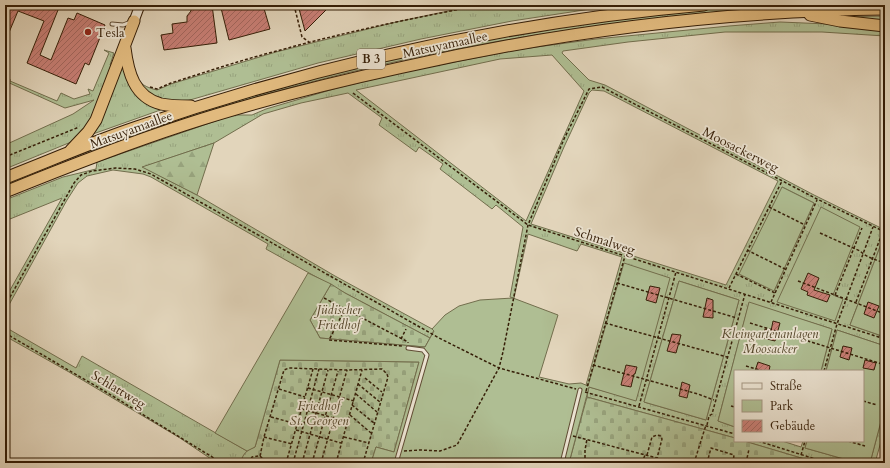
<svg xmlns="http://www.w3.org/2000/svg" width="890" height="468" font-family="Cardo,serif">
<style>
.grass{fill:url(#grass-tufts);stroke:#726e4d;fill-rule:evenodd}
.forest{fill:url(#forest-firs);stroke:#726e4d}
.cemetery{fill:url(#cemetery-stones);stroke:#726e4d}
.green{fill:#afbe93;stroke:#726e4d}
.building{fill:url(#building-hatch);stroke:#351e07}
.lines{fill:none;stroke-linecap:round;stroke-linejoin:round}
.lane-casing{stroke:#604c34;stroke-width:5}
.secondary-casing{stroke:#351e07;stroke-width:11}
.highway-casing{stroke:#351e07;stroke-width:13}
.path{stroke:#351e07;stroke-width:1.5;stroke-dasharray:3 2;stroke-linecap:butt}
.lane{stroke:#ece4d3;stroke-width:3}
.secondary{stroke:#ece4d3;stroke-width:9}
.highway{stroke:#e1ba7e;stroke-width:11}
.poi-dot{fill:#8f2418;stroke:#ece4d3;stroke-width:1.5}
.labels{text-anchor:middle;stroke-width:3.5;stroke-linejoin:round;paint-order:stroke}
.shield{fill:#ece4d3;stroke:#6c5944;stroke-width:1}
.shield-label{font-size:12px;font-weight:bold;fill:#351e07}
.poi-label{font-size:13px;fill:#351e07;stroke:#ece4d3;text-anchor:start}
.street-label{font-size:13px;fill:#351e07;stroke:#ece4d3}
.park-label{font-size:13px;font-style:italic;fill:#54462a;stroke:#ece4d3}
</style>
<defs>
<pattern id="grass-tufts" width="24" height="20" patternUnits="userSpaceOnUse"><rect width="24" height="20" fill="#afbe93"/><path d="M3 7l-1-3M5 7V3M7 7l1-3M15 17l-1-3M17 17v-4M19 17l1-3" fill="none" stroke="#97a37d"/></pattern>
<pattern id="forest-firs" width="22" height="20" patternUnits="userSpaceOnUse"><rect width="22" height="20" fill="#afbe93"/><path d="M5 1l3.5 6h-7zM16 11l3.5 6h-7z" fill="#97a37d"/></pattern>
<pattern id="cemetery-stones" width="16" height="16" patternUnits="userSpaceOnUse"><rect width="16" height="16" fill="#afbe93"/><path d="M2 7V4a2 2 0 0 1 4 0v3zM10 15v-3a2 2 0 0 1 4 0v3z" fill="#97a37d"/></pattern>
<pattern id="building-hatch" width="6" height="6" patternUnits="userSpaceOnUse"><rect width="6" height="6" fill="#c97f76"/><path d="M-1 1l2-2M0 6l6-6M5 7l2-2" fill="none" stroke="#a4675f"/></pattern>
</defs>
<rect width="100%" height="100%" fill="#e2d5bb"/>
<filter id="stains"><feTurbulence type="fractalNoise" baseFrequency=".005" numOctaves="4"/><feColorMatrix values="0 0 0 0 .2 0 0 0 0 .09 0 0 0 0 .02 0 0 0 .5 -.17"/></filter>
<radialGradient id="worn" r=".72"><stop offset=".6" stop-color="#630" stop-opacity="0"/><stop offset="1" stop-color="#630" stop-opacity=".3"/></radialGradient>
<!-- grass -->
<g class="grass">
<path d="M477,5H617L512,21L421,39L318,63L183,102L76,140L5,169V145L73,114L94,100L65,108L5,81V77L10,79V81L57,101L61,93L74,99L90,94L88,89L93,91L109,53L104,50L114,53L110,65L121,68L132,66C138,81 140,86 157,90L171,84L276,52L396,22Z"/>
<path d="M768,5H840C634,13 430,45 232,104C155,127 79,153 5,185V182C65,158 128,133 190,113C276,87 363,63 450,46C478,41 505,37 532,32C610,19 689,9 768,5Z"/>
<path d="M885,16V36L822,32H725L628,42L563,51L562,53L589,80L605,85L814,195L885,230V240L883,239L850,325L885,337V346L837,330L826,371H821L832,329L749,303L718,421L735,427V438L587,397L589,387L636,400L624,263L589,386L586,385L622,257L581,244L577,251L528,234L514,298L510,297L523,227L496,205L492,209L440,169L443,164L419,147L416,152L379,125L382,118L348,93L301,103L263,114L214,143L143,167L197,195L335,276L434,330L430,338L345,293L266,249L268,244L151,177L143,174L113,170L87,176L78,183L67,200L5,312V299L62,198L5,221V200L63,177L96,169L97,162L233,115H252L266,109L337,88L413,70L522,49L596,39L729,26L780,22L828,24L840,17ZM552,55L584,91L526,221L356,90L500,59ZM592,90L604,91L778,181L726,285L531,224L564,147L589,93ZM782,187L814,203L774,291ZM821,207L851,249L832,296ZM679,281L739,300L706,420L644,402Z"/>
<polygon points="5,327 76,368 82,356 247,451 243,457 241,463 217,463 180,438 69,372 5,336"/>
<polygon points="885,406 885,427 875,463 870,463"/>
<polygon points="744,441 782,441 801,447 803,441 807,441 805,448 858,463 818,463"/>
</g>
<!-- forest -->
<polygon class="forest" points="214,143 197,195 142,167"/>
<!-- cemetery -->
<g class="cemetery">
<polygon points="331,284 345,293 430,338 425,347 320,338 310,320"/>
<path d="M280,360L419,362L394,452L376,447L371,463H241C242,454 247,450 255,447Z"/>
<polygon points="587,397 735,438 735,441 744,441 818,463 569,463"/>
</g>
<!-- green -->
<g class="green">
<polygon points="782,187 814,203 774,291 739,274"/>
<polygon points="821,207 860,227 833,295 843,299 835,321 777,302"/>
<polygon points="883,239 885,240 885,337 850,325"/>
<polygon points="624,263 670,278 636,401 589,387 569,463 371,463 376,447 394,452 419,362 280,360 255,447 247,451 215,433 308,273 331,284 310,320 320,338 425,347 434,331 432,329 445,315 459,306 480,300 513,298 558,315 539,377 569,384 581,383 588,386"/>
<polygon points="679,281 739,300 706,420 644,402"/>
<polygon points="749,302 832,329 821,371 735,371 735,427 718,421"/>
<polygon points="837,330 885,346 885,406 870,463 858,463 805,448 807,441 863,441 863,371 826,371"/>
</g>
<!-- building -->
<g class="building">
<polygon points="5,5 60,5 40,55 51,60 68,18 74,20 77,13 105,25 89,65 85,63 76,84 27,63 44,21 18,11 5,42 5,13 8,7"/>
<polygon points="190,5 212,5 217,43 164,50 161,35 173,33 172,24 187,22 187,16 191,11"/>
<polygon points="231,5 263,5 270,29 229,40 221,8"/>
<polygon points="298,5 331,5 305,31"/>
<polygon points="808,273 819,278 814,290 830,295 827,302 807,295 808,292 801,289"/>
<polygon points="650,286 660,288 656,303 646,300"/>
<polygon points="707,298 713,300 713,318 703,317"/>
<polygon points="868,302 879,306 874,318 864,314"/>
<polygon points="773,321 780,323 775,341 763,338 765,329 771,331"/>
<polygon points="672,334 681,335 676,353 667,351"/>
<polygon points="843,346 852,348 849,360 840,357"/>
<polygon points="865,360 876,363 874,370 863,368"/>
<polygon points="758,362 770,366 769,371 755,371"/>
<polygon points="626,365 637,367 635,374 634,374 631,387 621,385"/>
<polygon points="682,382 690,385 687,398 679,396"/>
</g>
<g class="lines">
<defs>
<g id="lane">
<polyline points="112,24 123,25 131,22"/>
<polyline points="396,463 427,355 423,350 408,348"/>
<polyline points="562,463 580,390"/>
</g>
<polyline id="secondary" points="134,21 140,5"/>
<g id="highway">
<polyline points="810,15 840,21 885,26"/>
<path d="M125,48C128,72 134,97 161,104C171,106 181,106 191,106"/>
<polyline points="71,150 88,132 96,120 134,21"/>
<path d="M5,178C49,161 92,142 137,127C320,64 511,22 704,5"/>
<path d="M5,192C64,168 123,145 184,125C254,102 326,84 399,68C558,32 721,11 885,9"/>
</g>
</defs>
<!-- lane casing -->
<use href="#lane" class="lane-casing"/>
<!-- secondary casing -->
<use href="#secondary" class="secondary-casing"/>
<!-- highway casing -->
<use href="#highway" class="highway-casing"/>
<!-- path -->
<g class="path">
<polyline points="294,5 302,37 309,42"/>
<path d="M150,87L157,89L171,83C206,72 241,60 277,51C345,32 413,18 482,5"/>
<polyline points="353,93 528,225 885,339"/>
<polyline points="5,157 79,127"/>
<polyline points="769,207 805,225"/>
<path d="M820,233L860,251C867,258 877,260 885,263"/>
<polyline points="747,250 785,269"/>
<polyline points="736,274 775,293"/>
<polyline points="798,281 885,314"/>
<polyline points="617,283 737,318"/>
<polyline points="729,288 782,181"/>
<polyline points="835,295 862,228"/>
<polyline points="324,298 408,342 408,343"/>
<polyline points="771,302 817,200"/>
<polyline points="856,302 883,231"/>
<polyline points="5,306 74,183 81,175 92,171 116,168 135,169 151,174 439,338 499,368 576,389"/>
<polyline points="345,309 329,340 403,346"/>
<polyline points="605,323 727,357"/>
<polyline points="750,323 882,364"/>
<polyline points="5,333 106,392 222,463"/>
<polyline points="401,339 406,329"/>
<polyline points="593,365 698,394 714,400"/>
<polyline points="746,366 763,371"/>
<polyline points="824,371 837,324 873,227"/>
<polyline points="365,378 382,392"/>
<polyline points="358,384 380,402"/>
<polyline points="308,388 354,401"/>
<polyline points="279,389 305,397"/>
<polyline points="586,391 625,256"/>
<polyline points="585,392 735,434"/>
<polyline points="356,394 377,412"/>
<polyline points="863,401 877,405"/>
<polyline points="352,405 374,423"/>
<polyline points="639,406 676,272"/>
<polyline points="731,406 735,407"/>
<polyline points="302,409 348,422"/>
<polyline points="350,415 371,433"/>
<polyline points="271,417 297,424"/>
<polyline points="707,425 709,416 712,414 745,294"/>
<polyline points="296,430 341,443"/>
<polyline points="573,436 676,463"/>
<polyline points="264,437 292,444"/>
<polyline points="344,437 369,443"/>
<polyline points="758,441 828,463"/>
<polyline points="848,441 865,446"/>
<polyline points="404,451 420,450 440,451 457,445 494,377 499,368 503,352 528,225 564,139 589,89 602,87 817,199 885,232"/>
<polyline points="647,455 652,437 657,435 661,436 662,439 657,458"/>
<polyline points="801,455 805,441"/>
<polyline points="260,456 264,437 284,370 289,368 347,370 382,369 387,374 388,377 363,463"/>
<polyline points="260,456 267,463 272,463"/>
<polyline points="249,463 252,457 259,456"/>
<polyline points="286,463 313,369"/>
<polyline points="293,463 319,369"/>
<polyline points="302,463 328,370"/>
<polyline points="312,463 338,371"/>
<polyline points="321,463 347,370"/>
<polyline points="336,463 362,370"/>
<polyline points="585,463 585,450 587,439"/>
<polyline points="642,463 645,455"/>
<polyline points="694,463 706,425"/>
<polyline points="707,463 711,448 734,455 733,463"/>
<polyline points="746,463 749,449"/>
</g>
<!-- lane -->
<use href="#lane" class="lane"/>
<!-- secondary -->
<use href="#secondary" class="secondary"/>
<!-- highway -->
<use href="#highway" class="highway"/>
</g>
<!-- markers -->
<circle class="poi-dot" cx="88" cy="32" r="4"/>
<g class="labels">
<!-- shield labels -->
<rect class="shield" x="357" y="49" width="28" height="20" rx="3"/>
<g class="shield-label">
<text x="371" y="63">B 3</text>
</g>
<!-- poi labels -->
<g class="poi-label">
<text x="96" y="37">Tesla</text>
</g>
<!-- street labels -->
<g class="street-label">
<text transform="translate(445 44) rotate(-12)" y="5">Matsuyamaallee</text>
<text transform="translate(131 129) rotate(-20)" y="5">Matsuyamaallee</text>
<text transform="translate(741 149) rotate(27)" y="5">Moosackerweg</text>
<text transform="translate(605 240) rotate(18)" y="5">Schmalweg</text>
<text transform="translate(119 389) rotate(31)" y="5">Schlattweg</text>
</g>
<!-- park labels -->
<g class="park-label">
<text x="339" y="314">Jüdischer<tspan x="339" dy="15">Friedhof</tspan></text>
<text x="770" y="338">Kleingartenanlagen<tspan x="770" dy="15">Moosacker</tspan></text>
<text x="319" y="410">Friedhof<tspan x="319" dy="15">St. Georgen</tspan></text>
</g>
</g>
<!-- margin -->
<rect width="890" height="468" fill="none" stroke="#e2d5bb" stroke-width="20"/>
<rect x="6" y="6" width="878" height="456" fill="none" stroke="#351e07" stroke-width="2"/>
<rect x="10" y="10" width="870" height="448" fill="none" stroke="#351e07"/>
<!-- legend -->
<rect x="734" y="370" width="130" height="72" fill="#ece4d3" stroke="#a39581"/>
<rect x="742" y="383" width="20" height="6" fill="#ece4d3" stroke="#a39581"/>
<text x="770" y="390" font-size="12" fill="#351e07">Straße</text>
<rect x="742" y="400" width="20" height="12" fill="#afbe93" stroke="#a39581"/>
<text x="770" y="410" font-size="12" fill="#351e07">Park</text>
<rect x="742" y="420" width="20" height="12" fill="url(#building-hatch)" stroke="#a39581"/>
<text x="770" y="430" font-size="12" fill="#351e07">Gebäude</text>
<rect width="100%" height="100%" filter="url(#stains)"/>
<rect width="100%" height="100%" fill="url(#worn)"/>
</svg>
